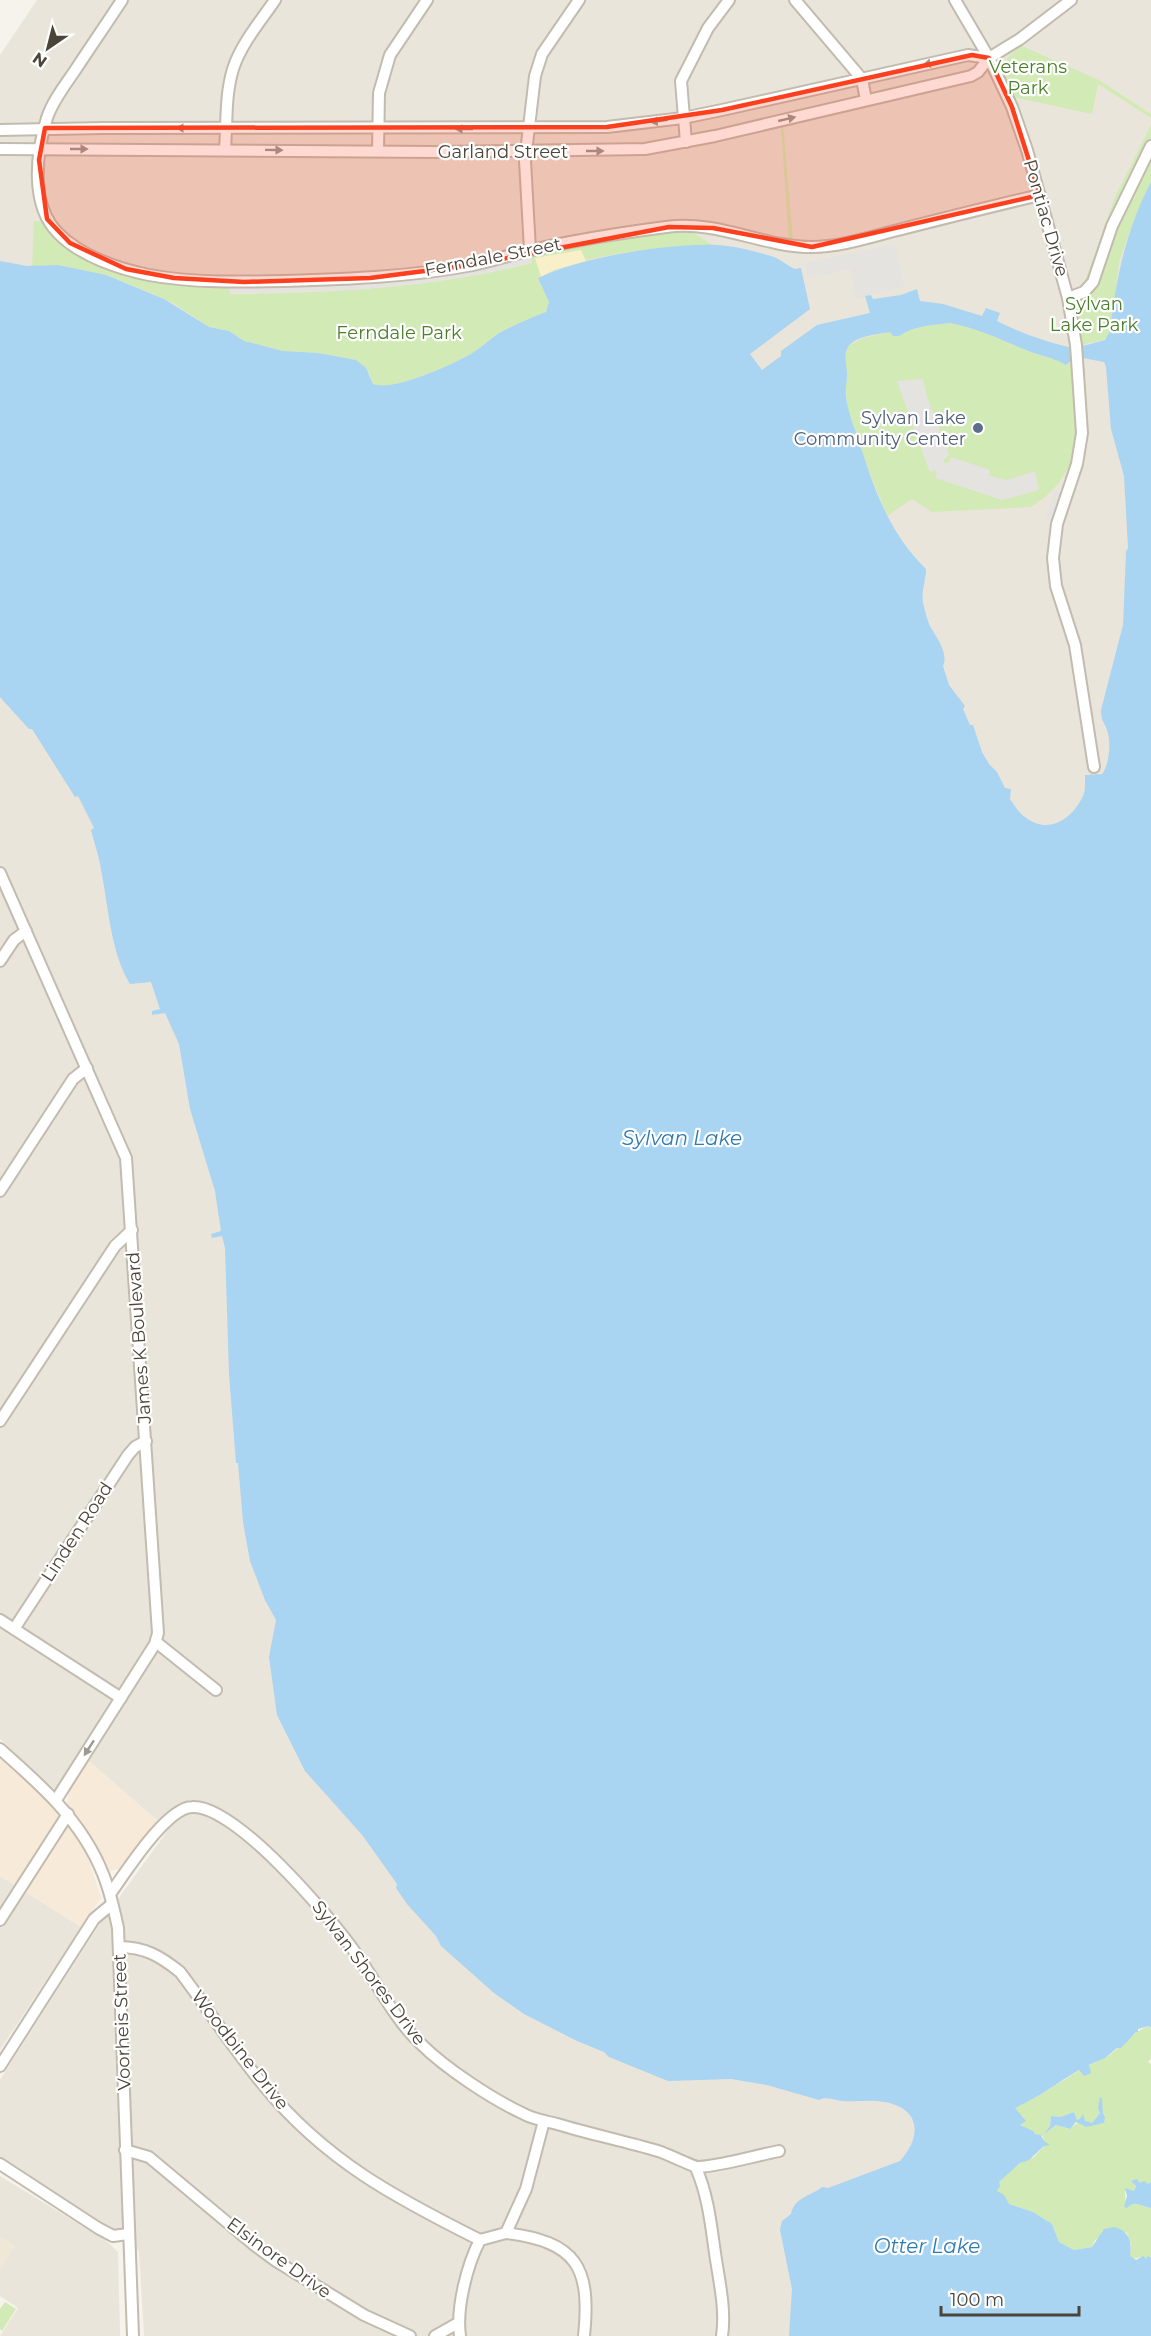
<svg xmlns="http://www.w3.org/2000/svg" width="1151" height="2336" font-family="Montserrat,sans-serif">
<style>
.residential{fill:#eae5da}
.commercial{fill:#f7ead8}
.education{fill:#efe8d6}
.green{fill:#d2eab5;fill-rule:evenodd}
.sand{fill:#f9efc9}
.parking{fill:#e5e3e0}
.water{fill:#a9d4f2;fill-rule:evenodd}
.lines{fill:none;stroke-linecap:round;stroke-linejoin:round}
.minor-casing{stroke:#c2bbae;stroke-width:14}
.minor{stroke:#fff;stroke-width:10}
.oneway{fill:#9c9892}
.marked{fill:#fc3f1d;fill-opacity:0.2;stroke:#fc3f1d;stroke-width:4.5;stroke-linejoin:round}
.service-dot{fill:#5c6f8a;stroke:#fff;stroke-width:2}
.labels{text-anchor:middle;stroke-width:4.5;stroke-linejoin:round;paint-order:stroke}
.park-label{font-size:18px;fill:#4a7f2a;stroke:#fff}
.street-label{font-size:18px;fill:#4b4439;stroke:#fff}
.service-label{font-size:18px;fill:#4e5e75;stroke:#fff;text-anchor:end}
.water-label{font-size:20px;font-style:italic;fill:#2e7ab2;stroke:#fff}
</style>
<rect width="100%" height="100%" fill="#f6f3ec"/>
<!-- residential -->
<g class="residential">
<polygon points="37,0 1151,0 1151,941 0,287 0,55"/>
<polygon points="0,492 974,2128 895,2336 144,2336 139,2251 0,2158 0,2080 97,1928 168,1830 89,1761 158,1651 163,1639 161,1633 55,1790 0,1739"/>
<polygon points="0,1876 81,1927 0,2050"/>
<polygon points="0,2176 105,2240 118,2252 120,2336 0,2336 18,2308 0,2296 0,2269 14,2246 0,2237"/>
</g>
<!-- commercial -->
<g class="commercial">
<polygon points="0,1755 37,1789 74,1831 86,1852 101,1898 81,1927 0,1876"/>
<polygon points="89,1761 157,1821 126,1868 108,1871 94,1843 67,1804 70,1790"/>
</g>
<!-- education -->
<polygon class="education" points="0,2237 14,2246 0,2269"/>
<!-- green -->
<g class="green">
<path d="M1022,46L1099,80L1151,114V118L1098,84L1092,114L1012,97C1000,70 996,64 1022,46Z"/>
<polygon points="783,125 793,242 789,241 781,126"/>
<path d="M1151,125V182L1128,236L1119,263L1110,335C1102,344 1088,340 1081,347L1075,309L1115,197Z"/>
<path d="M34,221H43L54,236L93,261L229,285L230,294C332,293 433,288 532,263L531,256L613,240L681,231H691L712,245C657,248 589,252 538,278L549,302L546,312C530,318 514,325 499,333C489,340 480,349 469,355C451,365 392,392 373,384L369,373L356,360L318,353L283,351L244,341L229,331L209,327L176,305L154,294L106,275L58,265L32,266Z"/>
<path d="M950,323C977,328 1001,340 1026,350C1040,356 1053,357 1066,365L1073,361L1077,433L1073,461L1058,484L1045,497L1031,507L932,512L912,499L887,516L868,468L848,409L846,394L845,355L848,346L863,338L890,332L899,336C913,326 933,325 950,323Z"/>
<path d="M1149,2026L1151,2029V2059L1148,2062L1151,2064V2182L1148,2184L1140,2183L1138,2180L1134,2184L1136,2186L1134,2191L1125,2190L1126,2208C1137,2199 1141,2207 1151,2208V2257L1148,2256L1147,2259L1141,2257L1133,2259L1130,2256L1131,2244L1127,2233L1112,2228L1102,2231L1100,2238L1095,2240L1092,2247L1074,2250L1059,2242L1052,2224L1033,2212L1009,2204L997,2191L998,2183L1002,2178L1020,2163L1034,2157L1044,2146L1043,2136L1035,2134L1019,2124L1025,2121L1014,2108C1036,2099 1055,2085 1075,2073C1085,2066 1098,2062 1108,2056C1122,2046 1134,2031 1149,2026ZM1099,2099L1104,2123L1083,2126L1079,2122L1069,2129L1056,2125L1045,2133L1050,2126L1051,2116L1060,2117L1074,2112L1077,2120L1092,2123L1100,2113Z"/>
<polygon points="5,2302 16,2309 2,2331 0,2329 0,2309"/>
</g>
<!-- sand -->
<polygon class="sand" points="581,250 586,261 554,270 541,277 535,258"/>
<!-- parking -->
<g class="parking">
<polygon points="895,244 904,287 856,298 850,269 808,278 804,263"/>
<polygon points="530,250 531,262 493,272 430,282 354,290 230,293 229,284 370,278"/>
<polygon points="923,379 927,397 949,455 944,459 944,463 949,463 951,457 990,470 989,476 1007,480 1035,471 1039,490 1002,500 935,478 937,472 935,470 930,473 897,381"/>
<polygon points="1055,491 1066,494 1057,524 1045,520"/>
</g>
<!-- water -->
<g class="water">
<path d="M1151,182V2028L1149,2026L1138,2029V2033L1136,2032L1121,2048H1117L1105,2058L1089,2065L1091,2073L1084,2076L1079,2070C1057,2083 1038,2098 1015,2108L1026,2121L1020,2125L1033,2131L1035,2134L1041,2135L1044,2141L1050,2145L1044,2146L1029,2160L1020,2163L999,2182L1000,2186L997,2191L1004,2195L1009,2204L1033,2212L1052,2224L1059,2242L1074,2250L1092,2247L1104,2229L1115,2227C1130,2232 1132,2242 1130,2256L1136,2260L1143,2256L1147,2259V2256L1151,2257V2336H789L792,2289L780,2230L782,2221L791,2214C795,2196 812,2196 822,2187L828,2188L900,2161C922,2136 921,2109 885,2102C870,2099 856,2102 842,2101C833,2100 826,2096 819,2100L767,2085L731,2079L668,2081L609,2057L604,2052L577,2041L524,2014L494,1993L441,1946L436,1936L407,1904L396,1888L397,1884L363,1836L305,1771L277,1715L269,1657L276,1620L265,1600L250,1561L243,1522L238,1463H236L229,1374L225,1248L222,1236L212,1238L211,1234L221,1231L215,1191L190,1109L179,1044L165,1013L152,1015V1011L160,1009L151,982L130,984C111,952 109,912 102,875C100,859 95,846 91,830L94,828L78,796L75,797L32,729H29L0,697V261L27,266L58,265L106,275L164,299L209,327L229,331L244,341L283,351L318,353L356,360L366,368L373,384C392,392 451,365 469,355C480,349 489,340 499,333C514,325 530,318 546,312L549,302L538,278C581,257 669,243 717,245C736,246 754,251 771,256C781,259 786,265 795,269L801,268L810,309L750,354L762,370L781,356V351L817,325L870,313L865,296L871,295L873,299L901,295L917,289L920,301L943,304L982,316L986,308L1000,313L997,321C1021,333 1048,343 1074,348C1076,348 1101,341 1105,340L1110,331C1116,278 1126,230 1151,182ZM950,323C977,328 1001,340 1026,350C1040,356 1053,357 1066,365L1074,358H1083L1104,362L1106,367L1111,429L1124,476L1128,548L1126,552L1123,625L1101,710C1101,723 1106,723 1108,734C1111,744 1109,766 1102,774L1085,775C1085,783 1086,792 1082,798C1071,820 1047,835 1025,817C1019,813 1014,805 1010,799L1011,789L1005,788L997,772L989,764L982,752L973,725H970L963,709L965,706L949,685L943,666C949,653 936,637 930,626C927,620 925,610 923,603C921,591 926,581 926,569C889,533 874,489 859,441C854,427 848,412 846,397C845,389 847,382 847,374C847,366 843,355 848,347C855,336 878,334 890,332L893,336H899C913,326 933,325 950,323Z"/>
<polygon points="1100,2097 1102,2099 1103,2114 1105,2117 1104,2123 1086,2127 1076,2122 1070,2129 1056,2125 1044,2134 1050,2126 1051,2116 1060,2117 1074,2112 1077,2120 1080,2119 1083,2114 1085,2121 1092,2123 1100,2113 1098,2108"/>
<path d="M1137,2179L1140,2183L1144,2181L1148,2184L1151,2182V2208C1141,2207 1136,2199 1127,2208L1124,2207L1127,2196L1125,2188L1134,2191L1136,2186L1131,2181Z"/>
</g>
<g class="lines">
<defs>
<g id="minor">
<path d="M122,0C107,23 91,46 76,69C66,84 53,100 47,118C36,153 30,205 58,233C80,256 119,269 149,275C193,283 239,282 283,281C346,279 411,277 473,265C492,261 510,255 528,251C574,240 620,233 666,227C719,220 762,247 811,247C840,247 870,237 898,230C945,218 993,206 1040,195"/>
<polyline points="795,0 862,79 866,100"/>
<polyline points="955,0 989,58 1012,107 1027,150 1068,298 1076,345 1082,433 1077,464 1057,524 1053,558 1056,586 1075,645 1094,767"/>
<polyline points="0,130 104,128 607,127 683,118 722,110 968,55 989,58"/>
<polyline points="686,142 681,81 708,28 729,0"/>
<polyline points="0,149 437,152 645,149 715,136 971,76 978,72 989,58 1020,39 1071,0"/>
<path d="M225,149C227,123 225,95 233,69C241,44 260,22 275,0"/>
<polyline points="378,151 379,93 390,55 427,0"/>
<polyline points="530,250 525,161 535,76 542,54 579,0"/>
<polyline points="1068,298 1084,292 1093,282 1112,226 1151,146"/>
<polyline points="0,873 126,1158 158,1633 155,1644 56,1800"/>
<polyline points="0,961 14,940 26,931"/>
<polyline points="0,1191 73,1079 87,1068"/>
<polyline points="0,1421 115,1246 132,1230"/>
<polyline points="0,1620 121,1698"/>
<polyline points="14,1629 128,1455 135,1447 146,1441"/>
<polyline points="156,1642 216,1690"/>
<path d="M0,1749C41,1785 82,1821 103,1874C110,1891 114,1909 118,1928L133,2336"/>
<path d="M110,1894C126,1872 166,1808 192,1807C235,1804 331,1918 355,1952C377,1982 393,2018 421,2044C445,2068 492,2099 522,2113C532,2119 545,2121 557,2124C590,2134 624,2141 658,2151C666,2153 695,2168 699,2167C724,2165 754,2156 779,2151"/>
<polyline points="0,1920 68,1814"/>
<path d="M119,1947C145,1947 160,1956 180,1972C209,2010 234,2050 265,2087C326,2161 396,2198 480,2240"/>
<polyline points="0,2066 94,1919 112,1904"/>
<polyline points="125,2150 149,2157 253,2244 276,2261 364,2315 410,2336"/>
<polyline points="0,2164 98,2228 113,2236 128,2234"/>
<path d="M696,2168C708,2195 711,2225 715,2253C719,2281 726,2309 722,2336"/>
<path d="M506,2233C577,2242 591,2267 584,2336"/>
<polyline points="435,2336 458,2323"/>
<path d="M460,2336C456,2308 467,2265 480,2240L506,2233L526,2189L544,2121"/>
</g>
</defs>
<!-- minor casing -->
<use href="#minor" class="minor-casing"/>
<!-- minor -->
<use href="#minor" class="minor"/>
</g>
<!-- one-way arrows -->
<defs><path id="oneway-solid" d="M-6-.8H1V-3.2L6.5 0L1 3.2V.8H-6Z" transform="scale(1.5)"/></defs>
<g class="oneway">
<use href="#oneway-solid" transform="translate(932 63) rotate(168)"/>
<use href="#oneway-solid" transform="translate(787 119) rotate(-13)"/>
<use href="#oneway-solid" transform="translate(659 121) rotate(172)"/>
<use href="#oneway-solid" transform="translate(185 128) rotate(-180)"/>
<use href="#oneway-solid" transform="translate(464 129) rotate(180)"/>
<use href="#oneway-solid" transform="translate(79 149)"/>
<use href="#oneway-solid" transform="translate(274 150) rotate(1)"/>
<use href="#oneway-solid" transform="translate(595 151)"/>
<use href="#oneway-solid" transform="translate(89 1748) rotate(123)"/>
</g>
<!-- marked area -->
<path class="marked" d="M972,55L989,58L1012,107L1040,195L812,247L713,228L669,227L471,265L370,278L244,282L174,278L126,269L70,243L47,219L39,160L45,128L607,127L722,110Z"/>
<!-- markers -->
<circle class="service-dot" cx="978" cy="428" r="6"/>
<g class="labels">
<!-- park labels -->
<g class="park-label">
<text x="1028" y="73">Veterans<tspan x="1028" dy="21">Park</tspan></text>
<text x="1094" y="310">Sylvan<tspan x="1094" dy="21">Lake Park</tspan></text>
<text x="399" y="339">Ferndale Park</text>
</g>
<!-- street labels -->
<g class="street-label">
<text x="503" y="158">Garland Street</text>
<text transform="translate(1046 218) rotate(74)" y="6">Pontiac Drive</text>
<text transform="translate(493 257) rotate(-11)" y="6">Ferndale Street</text>
<text transform="translate(139 1338) rotate(-94)" y="6">James K Boulevard</text>
<text transform="translate(77 1532) rotate(-57)" y="6">Linden Road</text>
<text transform="translate(369 1973) rotate(53)" y="6">Sylvan Shores Drive</text>
<text transform="translate(122 2022) rotate(-92)" y="6">Voorheis Street</text>
<text transform="translate(240 2050) rotate(52)" y="6">Woodbine Drive</text>
<text transform="translate(279 2258) rotate(36)" y="6">Elsinore Drive</text>
</g>
<!-- service labels -->
<g class="service-label">
<text x="966" y="424">Sylvan Lake<tspan x="966" dy="21">Community Center</tspan></text>
</g>
<!-- water labels -->
<g class="water-label">
<text x="682" y="1145">Sylvan Lake</text>
<text x="927" y="2253">Otter Lake</text>
</g>
</g>
<!-- north arrow -->
<g transform="translate(48 48) rotate(215)" stroke="#ffffff" stroke-width="4.5" paint-order="stroke">
<path d="M0-4.5L10 22L0 15L-10 22Z" fill="#4b4439"/>
<text y="-9" font-size="16" font-weight="bold" text-anchor="middle" fill="#4b4439">N</text>
</g>
<!-- scale -->
<path d="M941 2306v9h138v-9" fill="none" stroke="#4b4439" stroke-width="3"/>
<text x="950" y="2306" font-size="18" fill="#4b4439" stroke="#ffffff" stroke-width="4.5" paint-order="stroke">100 m</text>
</svg>
